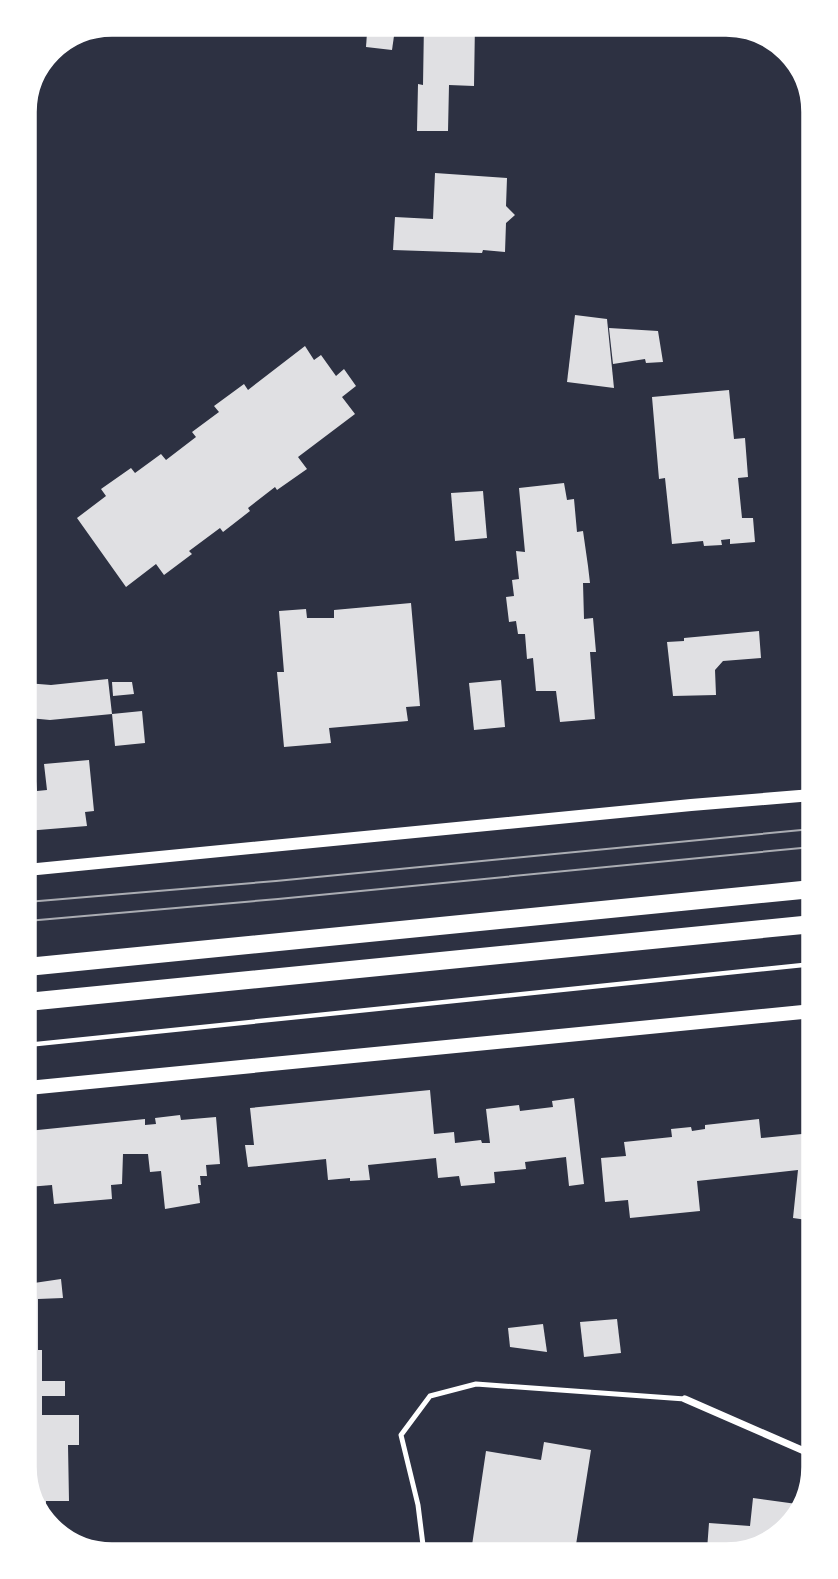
<svg xmlns="http://www.w3.org/2000/svg" width="838" height="1579" font-family="Mulish,sans-serif">
<style>
.building{fill:#e0e0e3}
.lines{fill:none;stroke-linecap:round;stroke-linejoin:round}
.path{stroke:#fff;stroke-width:4.5}
.service{stroke:#fff;stroke-width:5}
.minor{stroke:#fff;stroke-width:7}
.tertiary{stroke:#fff;stroke-width:12}
.secondary{stroke:#fff;stroke-width:14}
.primary{stroke:#fff;stroke-width:18}
.tram{stroke:#abadb3;stroke-width:2}
.rim{fill:none;stroke:#fff;stroke-width:3.5}
</style>
<rect width="100%" height="100%" fill="#2d3142"/>
<!-- building -->
<g class="building">
<polygon points="424,23 475,23 474,86 449,85 448,131 417,131 418,84 423,85"/>
<polygon points="367,33 394,36 392,50 366,47"/>
<polygon points="435,173 507,178 506,206 515,215 506,223 505,252 483,250 482,253 393,250 395,217 433,219"/>
<polygon points="575,315 607,319 614,388 567,382"/>
<polygon points="609,328 658,331 663,362 646,363 645,359 613,364"/>
<polygon points="305,346 314,360 321,355 336,376 344,369 356,386 342,397 355,414 298,457 307,469 277,490 275,487 248,508 250,511 223,532 220,528 189,551 192,554 164,575 156,564 126,587 77,518 106,496 101,489 131,468 135,473 161,454 166,460 196,437 192,432 219,412 214,406 244,384 248,390"/>
<polygon points="729,390 734,439 745,438 748,477 738,478 742,518 753,518 755,542 730,544 730,539 721,540 722,545 704,546 703,541 672,544 665,478 659,479 652,397"/>
<polygon points="564,483 567,500 574,499 577,532 583,531 588,566 590,583 583,583 584,619 593,618 596,652 590,652 595,719 560,722 556,691 536,691 533,658 527,659 525,634 518,634 516,621 509,622 506,597 514,596 512,580 519,579 516,551 525,552 519,488"/>
<polygon points="483,491 487,538 455,541 451,493"/>
<polygon points="411,603 420,706 406,707 408,721 329,728 331,743 284,747 277,672 284,672 279,611 306,609 307,618 334,618 334,610"/>
<polygon points="759,631 761,658 723,661 715,670 716,695 673,696 667,642 684,641 684,638"/>
<polygon points="108,679 112,714 50,720 29,718 30,732 26,731 26,683 51,685"/>
<polygon points="501,680 505,727 474,730 469,683"/>
<polygon points="112,682 132,682 134,694 113,696"/>
<polygon points="142,711 145,743 115,746 112,714"/>
<polygon points="26,751 33,751 37,791 47,790 44,764 89,760 94,811 85,812 87,826 26,831"/>
<polygon points="430,1090 434,1134 454,1132 455,1143 481,1140 482,1143 490,1143 486,1109 519,1105 520,1111 553,1107 552,1101 574,1098 584,1184 569,1186 566,1157 525,1162 526,1169 494,1172 495,1183 461,1186 459,1176 438,1178 436,1158 368,1165 370,1180 350,1181 350,1178 328,1180 326,1159 248,1167 245,1145 254,1145 250,1108"/>
<polygon points="804,1114 813,1115 814,1221 793,1218 798,1170 697,1181 700,1211 630,1218 628,1200 605,1202 601,1158 626,1156 624,1142 672,1137 671,1129 691,1127 692,1131 705,1129 705,1125 759,1119 761,1138 802,1134"/>
<polygon points="180,1115 181,1120 216,1117 220,1164 206,1165 207,1176 200,1176 201,1185 198,1185 200,1203 165,1209 161,1171 150,1172 148,1154 123,1154 122,1184 111,1185 112,1199 54,1204 52,1185 28,1187 28,1131 145,1119 145,1125 156,1124 155,1118"/>
<polygon points="61,1279 63,1298 38,1299 38,1350 42,1350 42,1381 65,1381 65,1396 42,1396 42,1415 79,1415 79,1445 68,1445 69,1501 46,1501 46,1521 30,1502 29,1282 34,1283"/>
<polygon points="617,1319 621,1353 584,1357 580,1322"/>
<polygon points="543,1324 547,1352 510,1347 508,1328"/>
<polygon points="544,1442 591,1450 575,1551 471,1552 486,1451 541,1460"/>
<polygon points="753,1498 804,1505 800,1516 761,1549 707,1550 709,1523 750,1526"/>
</g>
<g class="lines">
<!-- path -->
<polyline class="path" points="27,1045 813,964"/>
<!-- service -->
<polyline class="service" points="424,1553 418,1505 401,1435 430,1396 476,1384 685,1399"/>
<!-- minor -->
<polyline class="minor" points="685,1399 811,1454 815,1455"/>
<!-- tertiary -->
<polyline class="tertiary" points="27,870 691,805 812,795"/>
<!-- secondary -->
<polyline class="secondary" points="28,1088 813,1011"/>
<!-- primary -->
<g class="primary">
<polyline points="27,967 812,889"/>
<polyline points="27,1002 813,924"/>
</g>
<!-- tram -->
<g class="tram">
<polyline points="27,902 276,881 812,829"/>
<polyline points="27,921 278,899 812,847"/>
</g>
</g>
<!-- crop -->
<path d="M0 0H838V1579H0ZM112 35H726A77 77 0 0 1 803 112V1467A77 77 0 0 1 726 1544H112A77 77 0 0 1 35 1467V112A77 77 0 0 1 112 35Z" fill="#fff" fill-rule="evenodd"/>
<path class="rim" d="M112 35H726A77 77 0 0 1 803 112V1467A77 77 0 0 1 726 1544H112A77 77 0 0 1 35 1467V112A77 77 0 0 1 112 35Z"/>
</svg>
